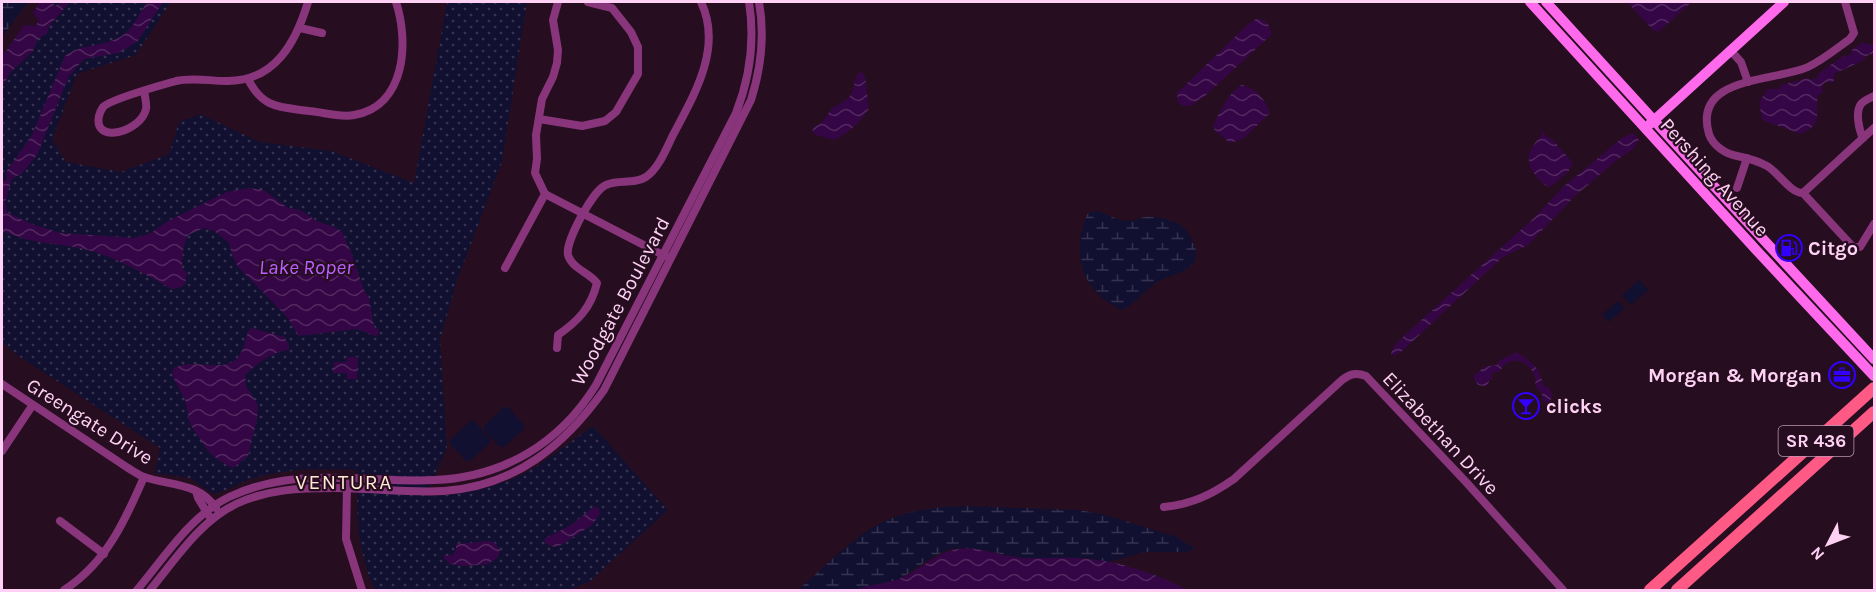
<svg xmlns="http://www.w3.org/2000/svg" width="1876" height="592" font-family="Karla,sans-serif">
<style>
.grass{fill:url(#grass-dots)}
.wetland{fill:url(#wetland-marsh)}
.park{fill:#121030}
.water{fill:url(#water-waves)}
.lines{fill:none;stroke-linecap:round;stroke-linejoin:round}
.street{stroke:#88357c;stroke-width:8}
.secondary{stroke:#ff69ec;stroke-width:10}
.primary{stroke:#ff5986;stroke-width:12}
.labels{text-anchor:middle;stroke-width:4.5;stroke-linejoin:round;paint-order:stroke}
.shield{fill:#260d1f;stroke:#be97b5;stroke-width:1.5}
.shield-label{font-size:18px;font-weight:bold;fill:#ffd2f5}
.street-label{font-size:20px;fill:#ffd2f5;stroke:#260d1f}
.poi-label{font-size:20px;font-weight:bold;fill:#ffd2f5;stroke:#260d1f;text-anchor:start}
.water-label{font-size:21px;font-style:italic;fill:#b960ff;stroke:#260d1f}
.neighbourhood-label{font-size:21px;letter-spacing:1.5px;fill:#ffe8d4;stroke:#260d1f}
</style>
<defs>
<pattern id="grass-dots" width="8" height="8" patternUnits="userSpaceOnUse" patternTransform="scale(1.5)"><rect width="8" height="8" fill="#121030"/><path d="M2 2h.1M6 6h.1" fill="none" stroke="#36324f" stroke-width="1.8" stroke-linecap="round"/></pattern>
<pattern id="wetland-marsh" width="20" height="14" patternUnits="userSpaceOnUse" patternTransform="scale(1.5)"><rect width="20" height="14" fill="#121030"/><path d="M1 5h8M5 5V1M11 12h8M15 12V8" fill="none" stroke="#36324f"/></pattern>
<pattern id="water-waves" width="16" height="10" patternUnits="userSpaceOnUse" patternTransform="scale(1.5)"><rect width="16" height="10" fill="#350645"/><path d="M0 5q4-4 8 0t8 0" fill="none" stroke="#532960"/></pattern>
</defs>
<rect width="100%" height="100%" fill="#260d1f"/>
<!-- grass -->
<path class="grass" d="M40,2H171L136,55L77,74L52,140L66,162L121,172L169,154L179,122L200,114L260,142L332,151L414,183L447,2H527L502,162L458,278L440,339L447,448L426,496C464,496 508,485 540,464C558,452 575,438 593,426L668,510L589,582L569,590H375C356,549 357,514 357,470C322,468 288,468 254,478C240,482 228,491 214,494L190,478L155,473L160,448L17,355L2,342V57L24,25L35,26L39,21L33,13Z"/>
<!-- wetland -->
<g class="wetland">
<polygon points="2,2 28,2 2,37"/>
<path d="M1097,211C1108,214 1116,220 1127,221C1134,221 1139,218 1145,217C1155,216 1168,219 1177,223C1186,228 1190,235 1194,244C1206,273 1168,273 1154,284C1142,293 1136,304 1122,310C1081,292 1070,252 1088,213Z"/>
<path d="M962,506L1078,510L1102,514L1177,537L1195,549L1187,552H1145L1108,562L1086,558H1024L1010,556L979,549H951L936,555L903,577L891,582L855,590H798C825,567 852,537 885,521C909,510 937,507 962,506Z"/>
</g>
<!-- park -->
<g class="park">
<polygon points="1639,280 1648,290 1631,305 1622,295"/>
<polygon points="1618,301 1625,308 1609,322 1602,315"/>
<polygon points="504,407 508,407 524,425 524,429 504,447 500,447 484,430 484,426"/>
<polygon points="470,421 474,421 490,439 490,443 470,461 466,461 450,444 450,440"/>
</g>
<!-- water -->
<g class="water">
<polygon points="40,2 52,2 55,6 62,2 70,2 50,25 47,33 38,39 33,51 11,72 2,87 2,57 24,25 35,26 39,21 33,13"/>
<path d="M147,2H163L137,42L118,53L84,59L69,76L37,155L22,173L12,179L5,202L7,212L29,223L60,233L135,238L151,233L168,221L227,192L249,188L264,190L288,208L300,210L317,221L334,227L342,232L351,252L364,290L369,298L374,327L379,330L378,335L375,336L357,329L299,336L287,317L238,267L232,255L229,243L214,231L204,228L188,235C183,246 182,256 182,268L187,273L185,284L181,287L172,289C146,275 116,257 88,250C62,243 25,244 2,230V185L7,177L6,172L32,135L65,56C80,44 101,47 118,38C132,32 139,14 147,2Z"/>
<polygon points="1627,2 1692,2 1658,32 1653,30"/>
<path d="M1256,19L1264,20C1269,25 1271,28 1271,35L1205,96L1191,106H1183L1178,102L1177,93L1247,25Z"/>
<path d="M1863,42L1869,45L1874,43V55L1870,54L1865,57L1864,60L1834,74V80L1832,83L1826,82L1822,86L1823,93L1819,94C1812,112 1827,122 1801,134L1762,120L1759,102L1768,89H1779L1781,85L1808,78L1811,80L1818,77V74L1843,56L1851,55L1852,50Z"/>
<path d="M861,71L865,77L869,109C860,122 849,133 834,140L816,135L812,131L814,127C825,123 826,114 834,107C839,104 846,101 850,96C856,88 852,78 861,71Z"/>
<path d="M1241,85C1256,87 1265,99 1270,113L1243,139L1230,143L1215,131L1213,125C1221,110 1227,95 1241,85Z"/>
<path d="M1541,128L1546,136L1552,139L1573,163L1568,172L1550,187C1543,185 1540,181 1535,175C1523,160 1530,147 1542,135Z"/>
<polygon points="1633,133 1639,140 1633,149 1618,159 1575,196 1528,245 1503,257 1401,352 1394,356 1391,354 1394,346 1407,333 1534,218 1563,187 1622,138"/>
<path d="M251,328L284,337L289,344V350C272,351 256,365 245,375L246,386L258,405L257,420L248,456L233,468L218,460L208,451L190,424L185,400L172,375L173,369C191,357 218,372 234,361C246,353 243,338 251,328Z"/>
<path d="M1516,352C1527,358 1538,366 1541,377C1542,380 1543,384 1545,387H1549L1553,396L1549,403H1546L1542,400V394L1535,386C1539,366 1512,349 1500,371L1492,373V379L1489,380L1488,385L1484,386L1478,385L1473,377L1475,374L1478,373L1483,367L1497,365V362Z"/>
<polygon points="347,357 358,357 357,379 347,379 347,373 333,373 334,362 347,362"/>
<polygon points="594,507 599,508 600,514 592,525 561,545 554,547 545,543 544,539 571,525"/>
<polygon points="490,541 495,543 500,550 498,557 488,564 464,566 450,564 443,557 444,554 447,556 453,555 456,549 456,544"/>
<path d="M965,548C985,549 1004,557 1024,558C1045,559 1066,556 1088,559C1124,562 1156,574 1188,590H855C870,584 887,584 901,578C927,567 934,551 965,548Z"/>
</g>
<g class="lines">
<!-- street -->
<g class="street">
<polyline points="558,2 553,20 558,50 557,63 553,77 542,99 536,135 537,159 535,173 545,194 667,257"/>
<path d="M1845,2L1854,33L1850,39C1837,48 1823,60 1808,67C1774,82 1692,76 1709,134C1713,146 1726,154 1737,156C1747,158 1758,161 1767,166C1779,173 1790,193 1803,193L1853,247H1860L1874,224"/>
<polyline points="300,28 322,33"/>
<polyline points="1730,50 1741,62 1748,82"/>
<path d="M248,79C263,109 280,107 309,111C323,112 340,118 354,115C406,106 409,42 396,2"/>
<path d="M144,91C145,97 147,104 146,109C141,132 93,145 99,116C100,112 101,110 103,107C111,99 162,85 176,81C192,77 210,81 226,81C275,82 296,42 308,2"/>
<polyline points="539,119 582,126 605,121 616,112 638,74 638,47 631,32 612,8 588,2"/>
<path d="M1863,138C1859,130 1855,112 1861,104C1864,100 1870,98 1874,96"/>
<polyline points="1737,188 1747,158"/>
<polyline points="1803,193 1874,128"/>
<polyline points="505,268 545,194"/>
<path d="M557,348L558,335C578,321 591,308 597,283C589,272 572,269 568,255C565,242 593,190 606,185C619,179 633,185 646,177C659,168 666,149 673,135C694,95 723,48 701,2"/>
<path d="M2,384L128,468C133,471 139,475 144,477C171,486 198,482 216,508"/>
<polyline points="2,451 32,406"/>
<polyline points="347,485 346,539 362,590"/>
<polyline points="196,491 198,498 209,516"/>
<path d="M1164,507C1192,504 1211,495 1234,479L1342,380C1350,374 1356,372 1366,376L1466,482L1563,590"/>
<polyline points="60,521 104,554"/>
<path d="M64,590C106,563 125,521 144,477"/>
<path d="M137,590C164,558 190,516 229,497C265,480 301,477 340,478C371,478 404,482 435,480C504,477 560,443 596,385L736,113C750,77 755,40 749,2"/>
<path d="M150,590C175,560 200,521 236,504C268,489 301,488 335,488C371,488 408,493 444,491C515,486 564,446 604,390L751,100C761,68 765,35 759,2"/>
</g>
<!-- secondary -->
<g class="secondary">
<polyline points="1530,2 1759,253 1874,376"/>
<polyline points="1546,2 1712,184 1874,359"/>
<polyline points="1650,124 1784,2"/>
</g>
<!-- primary -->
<g class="primary">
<polyline points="1650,590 1874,388"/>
<polyline points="1677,590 1874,412"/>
</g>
</g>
<!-- icons -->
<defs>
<symbol id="fuel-ring" viewBox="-11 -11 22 22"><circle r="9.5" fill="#260d1f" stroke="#3200fd" stroke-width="1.5"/><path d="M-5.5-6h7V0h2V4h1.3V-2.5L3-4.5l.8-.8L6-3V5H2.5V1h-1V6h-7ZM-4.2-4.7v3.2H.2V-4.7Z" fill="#3200fd"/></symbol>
<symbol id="office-ring" viewBox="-11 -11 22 22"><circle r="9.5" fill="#260d1f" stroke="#3200fd" stroke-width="1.5"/><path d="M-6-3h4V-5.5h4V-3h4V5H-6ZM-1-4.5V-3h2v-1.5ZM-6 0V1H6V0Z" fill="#3200fd"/></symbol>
<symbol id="bar-ring" viewBox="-11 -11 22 22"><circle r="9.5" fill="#260d1f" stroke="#3200fd" stroke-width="1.5"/><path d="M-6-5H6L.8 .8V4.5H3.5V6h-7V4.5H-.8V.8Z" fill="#3200fd"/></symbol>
</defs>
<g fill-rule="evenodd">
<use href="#fuel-ring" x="1774" y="233" width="30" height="30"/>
<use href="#office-ring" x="1827" y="360" width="30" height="30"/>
<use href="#bar-ring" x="1511" y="391" width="30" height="30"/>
</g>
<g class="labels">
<!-- shield labels -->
<rect class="shield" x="1778.5" y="426" width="75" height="30" rx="4.5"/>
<g class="shield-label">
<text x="1816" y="447">SR 436</text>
</g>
<!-- street labels -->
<g class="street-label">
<text transform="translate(1715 177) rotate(48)" y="7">Pershing Avenue</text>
<text transform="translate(620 301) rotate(-62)" y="7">Woodgate Boulevard</text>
<text transform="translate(90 421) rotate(32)" y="7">Greengate Drive</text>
<text transform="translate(1441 433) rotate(47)" y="7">Elizabethan Drive</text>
</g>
<!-- poi labels -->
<g class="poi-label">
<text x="1808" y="255">Citgo</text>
<text x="1822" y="382" text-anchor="end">Morgan &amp; Morgan</text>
<text x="1546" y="413">clicks</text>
</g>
<!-- water labels -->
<g class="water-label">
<text x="306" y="274">Lake Roper</text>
</g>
<!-- neighbourhood labels -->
<g class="neighbourhood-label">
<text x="344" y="489">VENTURA</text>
</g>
</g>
<!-- border -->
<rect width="1876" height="592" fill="none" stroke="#ffd2f5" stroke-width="6"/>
<!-- north arrow -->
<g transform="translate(1828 544) rotate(228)" stroke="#260d1f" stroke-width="4.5" paint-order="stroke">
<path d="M0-4.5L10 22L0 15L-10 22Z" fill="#ffd2f5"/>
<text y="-9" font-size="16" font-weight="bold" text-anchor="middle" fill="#ffd2f5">N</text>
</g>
</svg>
